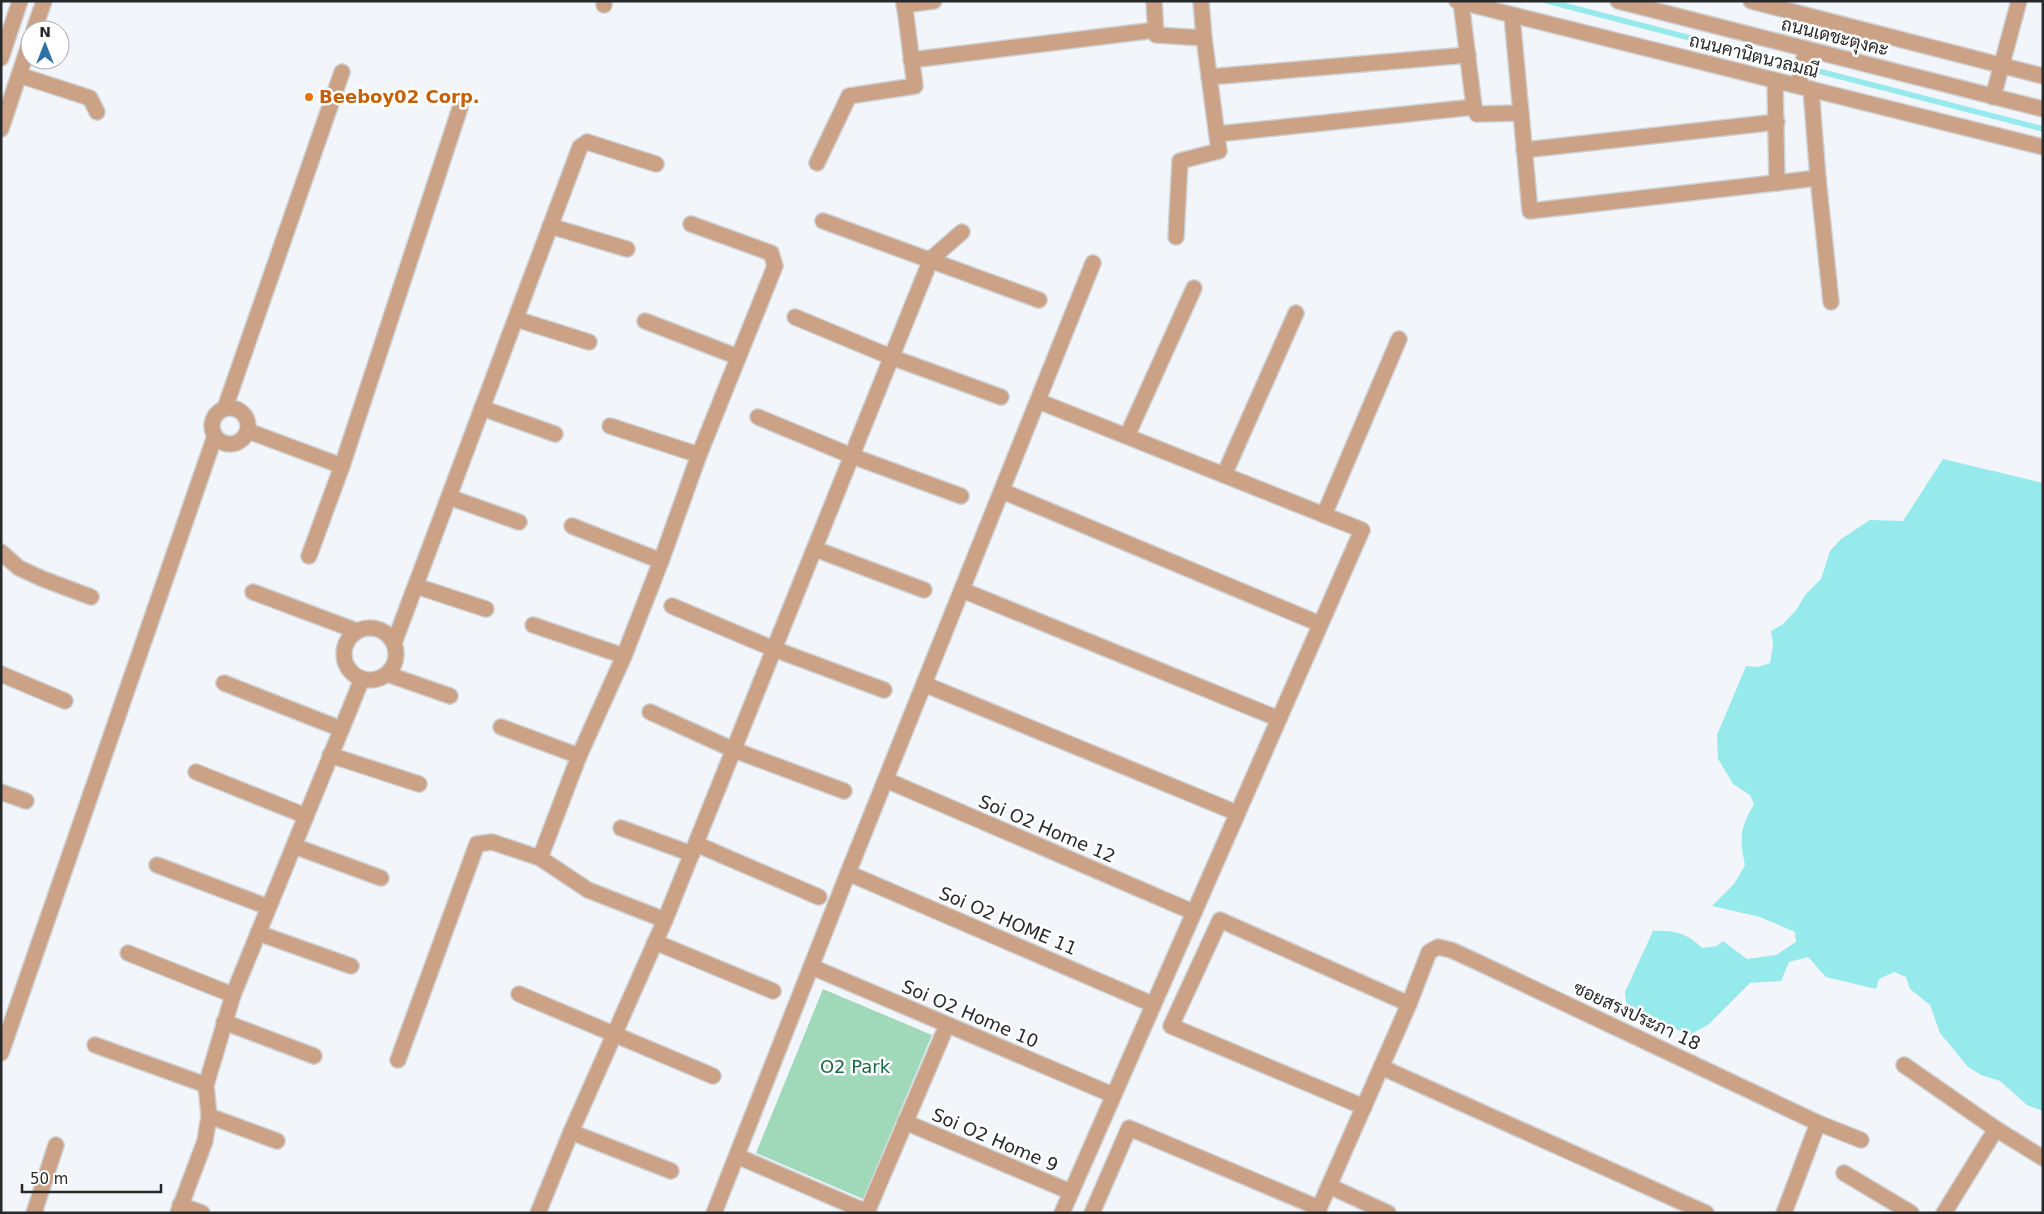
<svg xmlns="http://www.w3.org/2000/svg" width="2044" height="1214" font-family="'DejaVu Sans',Sarabun,sans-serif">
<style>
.green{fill:#a0d9ba}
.water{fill:#96eaeb}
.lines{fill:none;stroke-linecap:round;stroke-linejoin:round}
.stream{stroke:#96eaeb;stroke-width:5.5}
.minor-casing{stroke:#ced1d5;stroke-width:18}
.minor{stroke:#cba285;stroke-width:15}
.food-dot{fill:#e8710a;stroke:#fff;stroke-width:2}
.labels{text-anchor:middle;stroke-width:5;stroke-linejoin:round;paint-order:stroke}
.street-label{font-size:18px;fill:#28292b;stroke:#fff}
.food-label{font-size:18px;font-weight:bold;fill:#c56008;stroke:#fff;text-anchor:start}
.park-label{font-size:18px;fill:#1d6645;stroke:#fff}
</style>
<rect width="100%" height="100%" fill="#f2f6fa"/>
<!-- green -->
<polygon class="green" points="823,989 932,1035 863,1199 756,1153"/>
<!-- water -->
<path class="water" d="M1943,459L2043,483V1111L2027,1105L2000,1081L1981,1075L1968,1067L1940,1033L1930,1005L1910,989L1906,977L1894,972L1879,979L1876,989L1826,977L1808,957L1789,962L1781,981L1750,983L1708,1025L1689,1035L1639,1012L1626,1003L1625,992L1653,931C1674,930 1687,933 1702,948L1717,946L1723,941L1747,959L1776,955L1796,942L1795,932L1760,917L1712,906L1734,884L1745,865C1739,837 1740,829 1754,804L1750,795L1733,784L1718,759L1717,735L1746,666L1758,667L1770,663L1773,645L1771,631L1783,624L1797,609L1805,595L1821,579L1830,551L1841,539L1870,520L1903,521Z"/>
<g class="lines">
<!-- stream -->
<polyline class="stream" points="1547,1 2043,129"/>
<defs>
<g id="minor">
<polyline points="604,1 604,5"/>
<polyline points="1154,1 1156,35 1204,38 1219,151 1180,161 1176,237"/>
<polyline points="1201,1 1204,38"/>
<polyline points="1457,1 2043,147"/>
<polyline points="1618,1 2043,109"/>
<polyline points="1751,1 2043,76"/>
<polyline points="1461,2 1474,107 1477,114 1521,113 1512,16"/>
<polyline points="904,5 934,1"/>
<polyline points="34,30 44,1"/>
<polyline points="1,58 20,1"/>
<polyline points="911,60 1156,30"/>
<polyline points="19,75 90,98 97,112"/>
<polyline points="1209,77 1468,55"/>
<polyline points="1775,81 1777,183"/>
<polyline points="1798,86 1806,49"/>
<polyline points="1811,89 1818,178"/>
<polyline points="1993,97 2019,1"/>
<polyline points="1521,113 1530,211 1818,178 1831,302"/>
<polyline points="1,129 30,42"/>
<polyline points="1217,134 1474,107"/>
<polyline points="1524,150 1777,122"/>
<polyline points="817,163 849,96 915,86 904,1"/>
<polyline points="823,221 1039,300"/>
<polyline points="550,226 627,249"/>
<polyline points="795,317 891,357 1001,397"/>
<polyline points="516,319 589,342"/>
<polyline points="645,321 738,357"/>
<polyline points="1038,401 1362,530 1062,1213"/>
<circle cx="230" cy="426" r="18"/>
<polyline points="225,408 342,72"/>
<polyline points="482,408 555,434"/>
<polyline points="758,417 852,456 961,496"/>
<polyline points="610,426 699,455"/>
<polyline points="248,431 342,466 460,108"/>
<polyline points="1127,436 1194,288"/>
<polyline points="1224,475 1296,313"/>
<polyline points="1002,491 1320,624"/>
<polyline points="449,497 519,522"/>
<polyline points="1324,515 1399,339"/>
<polyline points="572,526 661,561"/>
<polyline points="815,549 924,590"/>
<polyline points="1,552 19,568 43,579 91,597"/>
<polyline points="309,556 342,466"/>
<polyline points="416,586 486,609"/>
<polyline points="962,590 1279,719"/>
<polyline points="253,592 357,631"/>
<polyline points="672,606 774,649 884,690"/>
<polyline points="533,625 624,656"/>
<circle cx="370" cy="654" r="26"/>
<polyline points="394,643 580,147 587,142 656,164"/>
<polyline points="1,674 65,701"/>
<polyline points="387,674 450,696"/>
<polyline points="224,683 341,729"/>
<polyline points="924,684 1237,813"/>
<polyline points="650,712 734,750 844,791"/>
<polyline points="501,727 579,756"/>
<polyline points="330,755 419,784"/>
<polyline points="196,772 306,816"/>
<polyline points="886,780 1193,912"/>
<polyline points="1,792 26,801"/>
<polyline points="621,828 692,854"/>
<polyline points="696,844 819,897"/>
<polyline points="294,846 381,878"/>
<polyline points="540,858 579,756 624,656 661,561 699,455 775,266 771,253 691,224"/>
<polyline points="157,865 268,907"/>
<polyline points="848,873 1152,1004"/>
<polyline points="258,933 351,966"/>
<polyline points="655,942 773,991"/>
<polyline points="128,953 233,995"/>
<polyline points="812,967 1113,1095"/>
<polyline points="519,994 713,1076"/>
<polyline points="224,1022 314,1056"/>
<polyline points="95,1045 206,1085"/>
<polyline points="1,1053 215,436"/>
<polyline points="398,1060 477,844 492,842 540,858 588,890 665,920"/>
<polyline points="1904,1065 1996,1129 2043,1158"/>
<polyline points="1381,1067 1706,1213"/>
<polyline points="1364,1107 1171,1026 1220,920 1409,1004"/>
<polyline points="209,1116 277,1141"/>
<polyline points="905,1122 1071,1192"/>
<polyline points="571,1132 671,1171"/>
<polyline points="737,1156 869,1213"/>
<polyline points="1844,1173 1911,1213"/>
<polyline points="1329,1186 1388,1213"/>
<polyline points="180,1205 202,1213"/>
<polyline points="867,1212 947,1025"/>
<polyline points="34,1213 56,1145"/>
<polyline points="178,1213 205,1141 209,1116 206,1085 233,995 362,679"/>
<polyline points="538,1213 571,1132 665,920 931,259 962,232"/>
<polyline points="714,1213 848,873 1093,263"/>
<polyline points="1092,1213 1129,1128 1319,1208"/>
<polyline points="1317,1213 1409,1004 1429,952 1438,947 1451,950 1473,960 1818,1123 1861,1140"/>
<polyline points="1784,1213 1818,1123"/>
<polyline points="1944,1213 1996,1129"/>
</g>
</defs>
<!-- minor casing -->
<use href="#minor" class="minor-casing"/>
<!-- minor -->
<use href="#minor" class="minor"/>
</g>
<!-- markers -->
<circle class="food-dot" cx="309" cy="97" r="5"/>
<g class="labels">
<!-- street labels -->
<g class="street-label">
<text transform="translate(1835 37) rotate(14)" y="6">ถนนเดชะตุงคะ</text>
<text transform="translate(1754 56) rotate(14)" y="6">ถนนคานิตนวลมณี</text>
<text transform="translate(1047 829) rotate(23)" y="6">Soi O2 Home 12</text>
<text transform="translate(1008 921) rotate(23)" y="6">Soi O2 HOME 11</text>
<text transform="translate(970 1014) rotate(23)" y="6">Soi O2 Home 10</text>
<text transform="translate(1637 1016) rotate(25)" y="6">ซอยสรงประภา 18</text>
<text transform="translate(995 1140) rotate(23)" y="6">Soi O2 Home 9</text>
</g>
<!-- food labels -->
<g class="food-label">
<text x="319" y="103">Beeboy02 Corp.</text>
</g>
<!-- park labels -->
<g class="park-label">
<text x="855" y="1073">O2 Park</text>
</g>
</g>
<!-- border -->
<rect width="2044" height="1214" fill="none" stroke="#28292b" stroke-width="5"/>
<!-- north arrow -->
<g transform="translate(45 45)"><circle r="24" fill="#ffffff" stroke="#a9a9aa"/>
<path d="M0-4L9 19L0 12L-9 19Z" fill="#2c72a7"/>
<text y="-8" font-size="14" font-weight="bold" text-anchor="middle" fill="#28292b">N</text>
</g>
<!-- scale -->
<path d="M22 1184v8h139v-8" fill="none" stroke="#28292b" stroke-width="2.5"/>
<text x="30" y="1184" font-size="15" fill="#28292b" stroke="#ffffff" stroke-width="4" paint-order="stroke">50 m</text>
</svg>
